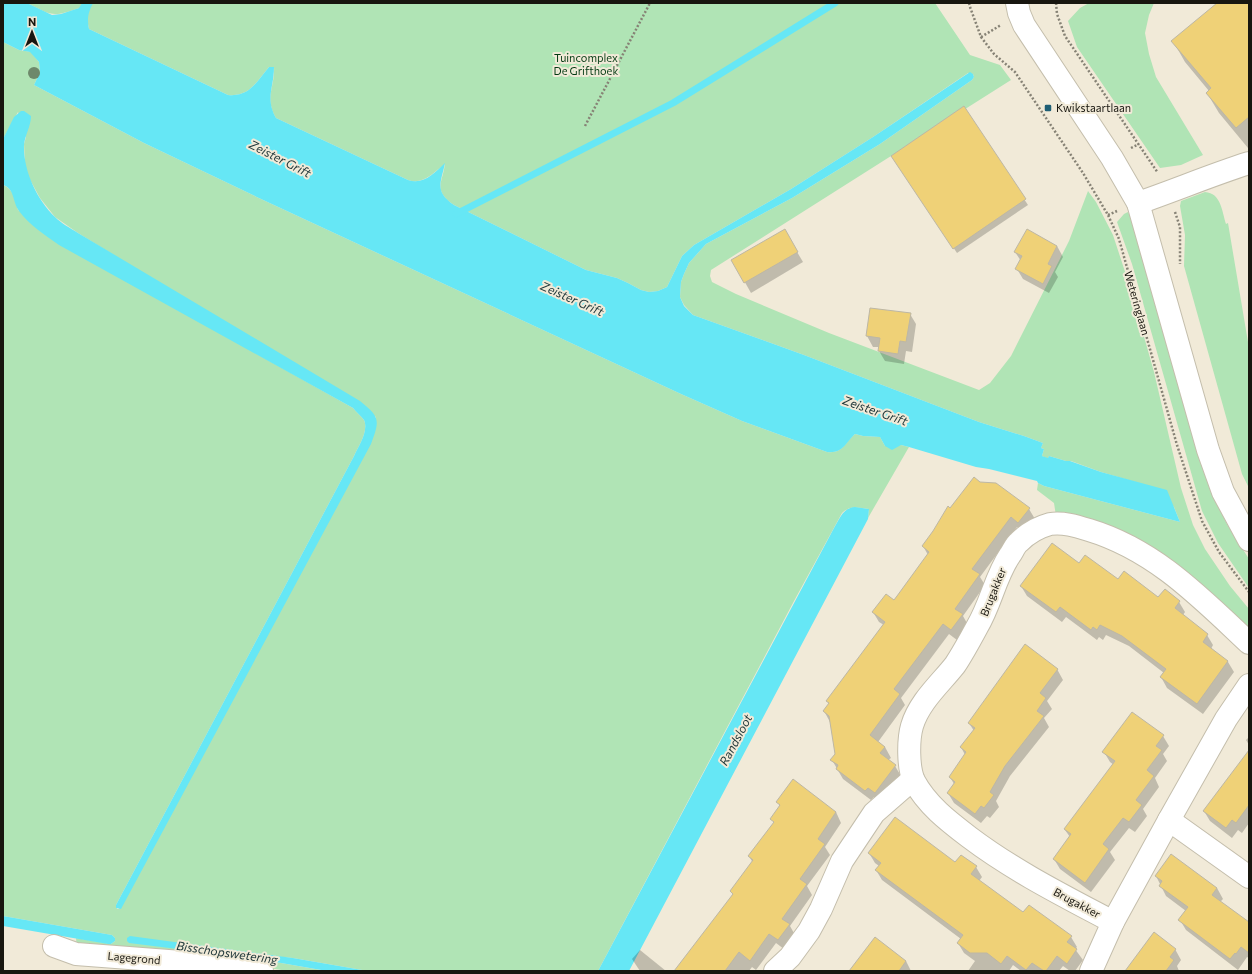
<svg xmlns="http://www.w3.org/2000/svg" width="1252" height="974" font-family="Commissioner,sans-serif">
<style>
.green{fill:#b0e4b5}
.water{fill:#66e7f5}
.shadow{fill:#0003}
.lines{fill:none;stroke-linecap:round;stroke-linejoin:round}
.stream{stroke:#66e7f5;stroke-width:7}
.building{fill:#efd177;stroke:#bdb7a5}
.minor-casing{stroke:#c4beac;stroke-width:24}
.path{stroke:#868275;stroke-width:2.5;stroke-dasharray:2 2;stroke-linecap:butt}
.minor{stroke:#fff;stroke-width:22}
.tree{fill:#6e896b}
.poi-dot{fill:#1e5e74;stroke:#f1ead8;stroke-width:1.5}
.labels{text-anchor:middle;stroke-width:4;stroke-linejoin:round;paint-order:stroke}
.park-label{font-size:11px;fill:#033a12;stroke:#f1ead8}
.poi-label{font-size:11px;fill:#18160f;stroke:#f1ead8;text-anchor:start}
.street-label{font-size:11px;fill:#18160f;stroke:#f1ead8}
.water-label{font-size:12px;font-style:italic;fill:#22393b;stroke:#f1ead8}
</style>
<rect width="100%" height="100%" fill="#f1ead8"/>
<!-- green -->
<g class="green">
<path d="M27,3H935L970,55L1000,65L1011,80L711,270L710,276L712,282L736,294L829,333L979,390L990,383L1011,356L1069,241L1088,191L1096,202L1113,235L1130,287L1154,372L1181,488L1193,525L1205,549L1230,586L1249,609V625L1245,629L1230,612L1056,516L1054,503L1037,490L1038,483L1044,486L1180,522L1174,507L1149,486L1101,472L1071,461H1066L1049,456L1048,459L1042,456L1044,449L1041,448L1043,443L1024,436L979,422L804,355L693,315L684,305L680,297L681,282L684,274L689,263L706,244L792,198L880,144L972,80L974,77L973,74L968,73L873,137L791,189L694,245L682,256L667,287L658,291L649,292L641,290L628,283L617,278L586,270L454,205C433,190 442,184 445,164C433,173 423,185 408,180L276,118C264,97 275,88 274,67H269C256,82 250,97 228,95L89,29L87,19L79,8C51,18 52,15 27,3Z"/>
<polygon points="1089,3 1154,3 1149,15 1145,33 1149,54 1156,77 1203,155 1181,165 1160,168 1077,47 1068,21 1080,8"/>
<path d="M3,42L19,50L31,52L39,62L40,72L34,85L144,143L261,199L681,394L742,421L827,452C843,454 845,442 855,434L863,436L880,437L885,446L901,445L909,447L868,518L869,509C859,508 850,505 842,513L794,601L598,971H368L293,958L128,942L258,959L327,971H288L231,962L77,949L76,938L111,944L115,941V938L112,935L3,916V185C14,189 15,200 18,210L225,336L353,408C356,412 361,416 364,420C369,431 358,447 354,456L116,905L117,909H119L376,417L78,233L55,217L40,198L28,176L25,164L24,144L26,137L18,112L3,139Z"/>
<path d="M1205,192C1221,193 1222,211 1226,224L1228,223L1249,348V488L1242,474L1184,266L1185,235L1180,206L1181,201Z"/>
<polygon points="1128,212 1134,224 1214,498 1228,526 1249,559 1249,588 1218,543 1202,511 1132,264 1117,222 1124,214"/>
</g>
<!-- water -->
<g class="water">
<path d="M3,3H27L52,15L61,14L79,8L82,3H93C88,13 87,18 89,29L228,95C250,97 256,82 269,67H274C274,88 265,98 276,118L408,180C424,185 434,173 445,163C441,183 434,191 454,205L586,270L617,278L628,283L641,290L649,292L658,291L667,287L682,256L694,245L791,189L873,137L970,72L973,74L974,77L972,80L880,144L792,198L706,244L689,263L684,274L681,282L680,297L684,306L693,315L804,355L979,422L1024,436L1043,443L1041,448L1044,449L1042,456L1048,458L1049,456L1066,461H1070L1101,472L1167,490L1180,522L1044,486L1038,483L1037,481L989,469L976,467L909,447L901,445L892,450L885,446L880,437L863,436L855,434C846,442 843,454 827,452L742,421L681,394L261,199L144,143L34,85L40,72L39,62L30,52L19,50L3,42Z"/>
<path d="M21,111H24L31,116C31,126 25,135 24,145C23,170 37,200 55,217C61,223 70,228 78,233L360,401C380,417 380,420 371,444L121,909L116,908V905L354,456C358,447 369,431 364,420C361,416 356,412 353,408L59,245C45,235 29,225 19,211C12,201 15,189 3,185V139L14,117Z"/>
<path d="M855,507L869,509L868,519L629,971H598L834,528C840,518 843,508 855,507Z"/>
<polygon points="3,916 112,935 115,938 115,941 111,944 108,944 3,926"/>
<polygon points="130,936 293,958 368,971 327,971 258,959 129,943 127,941 127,938"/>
</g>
<!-- shadow -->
<g class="shadow">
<polygon points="1218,3 1249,3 1249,147 1248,148 1219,113 1207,93 1209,91 1185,62 1173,41"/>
<polygon points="963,108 1028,205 957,253 895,161"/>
<polygon points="784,230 803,262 751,293 733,261"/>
<polygon points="1057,246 1063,257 1055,272 1058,277 1049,293 1023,279 1017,269 1021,261 1015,252"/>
<polygon points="871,309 910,314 916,324 912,352 906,351 904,364 885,361 879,351 879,347 873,347 867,336"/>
<polygon points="950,509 1029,509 1035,519 1025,533 1017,527 980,577 985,585 963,616 968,625 957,640 949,634 901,698 905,705 878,742 885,747 891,758 888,760 895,766 901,776 881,803 874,797 871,800 843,779 832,760 836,755 830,722 824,711 829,704 827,701 884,625 879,622 873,612 894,601 928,555 923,546"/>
<polygon points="1079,564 1158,599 1179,602 1185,612 1183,615 1207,635 1213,645 1211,649 1228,662 1234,672 1203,714 1167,688 1161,677 1164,673 1129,646 1106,635 1103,640 1099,637 1097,640 1066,617 1062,622 1027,596 1021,586"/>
<polygon points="1057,669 1063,680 1047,701 1052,709 1044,718 1049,727 1010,776 996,801 999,807 990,818 987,816 981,823 954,803 948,793 954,784 950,777 965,755 961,747 974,731 969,723"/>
<polygon points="1163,736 1169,746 1163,754 1167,761 1155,778 1159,787 1143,809 1147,816 1135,832 1129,828 1110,852 1115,860 1091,892 1060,869 1054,859 1070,837 1065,830 1114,765 1110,762 1104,752"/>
<polygon points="1249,737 1249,745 1246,740"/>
<polygon points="1249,751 1249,823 1242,833 1238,830 1232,838 1210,821 1204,811"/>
<polygon points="778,802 836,812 841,823 825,847 830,855 807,886 812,895 790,926 795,935 784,949 776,943 756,970 752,967 749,971 676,971 733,895 731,891 753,863 749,856 774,823 772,819 780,806"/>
<polygon points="869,853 976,867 982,877 979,881 1024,914 1071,937 1077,947 1075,949 1083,960 1075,971 1070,971 1063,966 1059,971 1021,971 1013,965 1009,971 968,971 975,961 964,953 958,943 961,939 882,880 876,870 879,866 875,863"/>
<polygon points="1156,876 1217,888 1223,899 1220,902 1249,923 1249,958 1247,957 1238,970 1186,930 1180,920 1186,911 1166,896"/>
<polygon points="1175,949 1181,960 1177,966 1179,971 1126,971"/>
<polygon points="640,950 666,971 640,971 632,959"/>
<polygon points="906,961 911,971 851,971"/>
</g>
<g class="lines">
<!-- stream -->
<polyline class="stream" points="456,214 673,103 835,3"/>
</g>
<!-- building -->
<g class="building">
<polygon points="1217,3 1249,3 1249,117 1236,128 1206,93 1211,88 1171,41"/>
<polygon points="964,106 1026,199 953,249 891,156"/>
<polygon points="785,229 798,252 744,283 731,260"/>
<polygon points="1027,229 1057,246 1048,264 1052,266 1043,284 1015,269 1022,256 1014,252"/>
<polygon points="870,308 911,313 906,342 900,341 898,354 878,351 880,338 866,336"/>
<polygon points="974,477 980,482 996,483 1030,508 1018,523 1011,517 972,569 980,574 955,609 963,614 951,630 943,624 894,689 900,694 870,735 885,747 880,753 896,765 875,793 868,788 865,791 836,769 838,765 830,760 835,754 829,716 823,711 829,703 826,701 885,622 872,612 886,594 894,600 897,596 929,552 922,546 933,531 948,506 950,508"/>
<polygon points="1052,543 1079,563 1085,555 1118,579 1124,571 1158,597 1165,589 1180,601 1175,608 1208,634 1203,642 1228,661 1197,704 1160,677 1166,669 1122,636 1100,625 1097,630 1093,627 1091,630 1060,607 1056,612 1020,586"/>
<polygon points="1025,644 1058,669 1040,693 1046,698 1037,711 1044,716 1005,766 990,792 994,795 984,808 981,806 975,814 947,793 955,782 949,777 966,752 960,747 975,728 968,723"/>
<polygon points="1132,712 1164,735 1156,746 1162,750 1147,770 1154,776 1136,800 1142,805 1129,822 1123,818 1103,844 1109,849 1085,883 1053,859 1071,834 1064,829 1115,761 1102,752"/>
<polygon points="1249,750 1249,805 1236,823 1232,820 1226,828 1203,811"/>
<polygon points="793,779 836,812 818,839 825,844 800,879 807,884 782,919 790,924 778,940 769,934 750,961 739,952 725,971 674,971 733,894 730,891 753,860 748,856 774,822 770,819 780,805 776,802"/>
<polygon points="895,817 955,862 961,855 977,866 971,874 1023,912 1029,905 1072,936 1067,942 1077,949 1067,964 1057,956 1046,971 1044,971 1032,963 1026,970 1007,956 1001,964 987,953 970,953 957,943 963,935 875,870 881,863 868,853"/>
<polygon points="1171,854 1217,888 1212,895 1249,922 1249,953 1241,947 1236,954 1235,953 1230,959 1178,920 1188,907 1159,886 1162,881 1155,876"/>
<polygon points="1154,932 1176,949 1170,957 1174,960 1166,971 1125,971"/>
<polygon points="875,937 906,961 899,971 849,971"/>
</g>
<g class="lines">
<defs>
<g id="minor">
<polyline points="1017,3 1019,13 1024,25 1112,158 1138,203 1208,450 1223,492 1249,540"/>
<path d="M1138,203C1176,190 1211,175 1249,163"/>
<polyline points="1169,820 1249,877"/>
<path d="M1113,922C1064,896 1014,871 969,837C948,821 927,805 914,781C908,768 908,740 912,726C919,702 940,684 955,665C963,653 970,640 977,627C991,604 995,577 1010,555C1013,551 1015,545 1019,542C1027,534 1039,527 1050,524C1063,522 1076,526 1089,530C1155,550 1200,597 1249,643"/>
<polyline points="54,946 76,954 234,966 262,971"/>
<polyline points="775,971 790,957 809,931 821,909 842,861 874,813 913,779"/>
<polyline points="1091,971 1113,922 1169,820 1226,719 1249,685"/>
</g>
</defs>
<!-- minor casing -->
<use href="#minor" class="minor-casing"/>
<!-- path -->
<g class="path">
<polyline points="969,3 970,7 981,37 994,54 1015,72 1083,173 1108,215 1119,239 1177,445 1202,521 1219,552 1249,592"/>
<polyline points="1056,3 1057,14 1065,36 1158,173"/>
<polyline points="981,37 1001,25"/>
<polyline points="585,126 650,3"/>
<polyline points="1131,148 1139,144"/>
<polyline points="1175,212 1180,227 1180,264"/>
<polyline points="1108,215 1117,211"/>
</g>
<!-- minor -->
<use href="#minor" class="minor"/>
</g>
<!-- trees -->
<circle class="tree" cx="34" cy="73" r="6"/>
<!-- markers -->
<rect class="poi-dot" x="1044" y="104" width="8" height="8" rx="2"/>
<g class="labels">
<!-- park labels -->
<g class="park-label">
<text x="586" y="62">Tuincomplex<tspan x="586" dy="13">De Grifthoek</tspan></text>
</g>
<!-- poi labels -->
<g class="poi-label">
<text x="1056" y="112">Kwikstaartlaan</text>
</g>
<!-- street labels -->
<g class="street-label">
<text transform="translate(1137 303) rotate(74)" y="4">Weteringlaan</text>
<text transform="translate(993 592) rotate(-68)" y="4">Brugakker</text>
<text transform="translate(1077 903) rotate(28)" y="4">Brugakker</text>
<text transform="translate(134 958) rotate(5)" y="4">Lagegrond</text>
</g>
<!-- water labels -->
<g class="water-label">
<text transform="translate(280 159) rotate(27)" y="4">Zeister Grift</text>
<text transform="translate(572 299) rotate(24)" y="4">Zeister Grift</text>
<text transform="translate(875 411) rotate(19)" y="4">Zeister Grift</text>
<text transform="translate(736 740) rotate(-62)" y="4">Randsloot</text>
<text transform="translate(227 953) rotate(8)" y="4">Bisschopswetering</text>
</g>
</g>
<!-- border -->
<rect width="1252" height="974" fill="none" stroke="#18160f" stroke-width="8"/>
<!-- north arrow -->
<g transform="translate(32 32)" stroke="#f1ead8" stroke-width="3" paint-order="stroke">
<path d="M0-3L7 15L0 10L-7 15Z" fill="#18160f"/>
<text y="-6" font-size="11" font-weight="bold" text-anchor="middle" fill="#18160f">N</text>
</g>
</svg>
